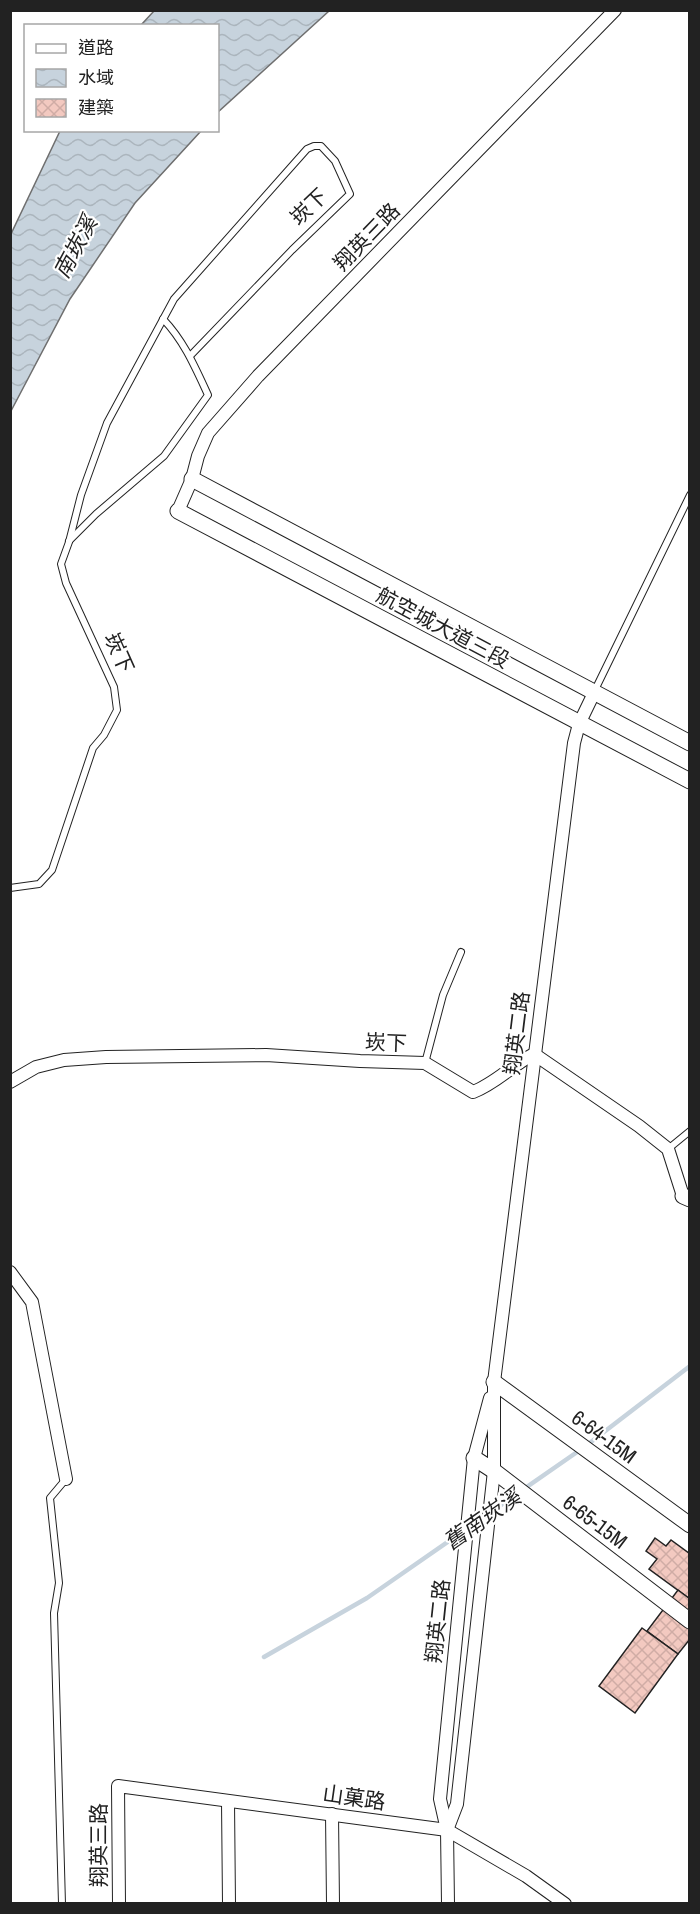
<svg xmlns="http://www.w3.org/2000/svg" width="700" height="1914" font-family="'Archivo Narrow','Noto Sans TC',sans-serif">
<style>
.water{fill:url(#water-waves);stroke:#6f6f6f;stroke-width:1.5}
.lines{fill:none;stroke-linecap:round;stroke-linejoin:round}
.stream{stroke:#c7d3dd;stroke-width:4.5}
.building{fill:url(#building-cross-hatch);stroke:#222;stroke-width:1.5}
.service-casing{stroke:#222;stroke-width:8}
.minor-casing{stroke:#222;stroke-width:14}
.tertiary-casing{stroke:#222;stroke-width:17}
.service{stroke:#fff;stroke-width:6}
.minor{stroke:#fff;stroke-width:12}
.tertiary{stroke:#fff;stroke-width:15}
.labels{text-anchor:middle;stroke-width:4.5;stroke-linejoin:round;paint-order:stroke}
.street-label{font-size:21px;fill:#222;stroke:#fff}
.water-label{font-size:22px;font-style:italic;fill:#222;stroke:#fff}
</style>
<defs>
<pattern id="water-waves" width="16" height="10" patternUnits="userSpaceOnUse" patternTransform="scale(1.5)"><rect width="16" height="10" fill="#c7d3dd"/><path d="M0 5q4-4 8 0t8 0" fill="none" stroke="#abb5bd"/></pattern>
<pattern id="building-cross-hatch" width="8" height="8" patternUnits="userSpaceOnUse" patternTransform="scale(1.5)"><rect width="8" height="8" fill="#f3c9c0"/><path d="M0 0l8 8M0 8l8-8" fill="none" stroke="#d0aca5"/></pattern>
</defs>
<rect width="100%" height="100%" fill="#fff"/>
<!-- water -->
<g class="water">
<polygon points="154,11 154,10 329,11 218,112 218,26 141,25"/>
<polygon points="60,131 201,131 135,203 70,299 11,411 11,234"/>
</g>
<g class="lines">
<!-- stream -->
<g class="stream">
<polyline points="587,1445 690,1366"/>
<polyline points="264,1657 367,1598 580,1450"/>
</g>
</g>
<!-- building -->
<g class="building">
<polygon points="655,1538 666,1546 671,1540 690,1554 690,1599 649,1569 657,1559 646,1551"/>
<polygon points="678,1590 690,1599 690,1639 678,1654 647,1631"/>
<polygon points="642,1628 678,1654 635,1713 599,1686"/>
</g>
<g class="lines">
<defs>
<g id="service">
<path d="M69,541L96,514L164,456L208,395C195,367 184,341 163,319"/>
<polyline points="594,692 690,495"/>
<polyline points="10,888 39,884 52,870 93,748 104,735 117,710 114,687 66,583 61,564 69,542 81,495 107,423 174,299 307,149 314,146 321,146 335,161 350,194 292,250 190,356"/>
<polyline points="425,1063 443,995 461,952"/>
<polyline points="668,1149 690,1131"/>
<polyline points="62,1904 54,1613 59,1583 50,1498 66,1479"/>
</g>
<g id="minor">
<polyline points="178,511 192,479 198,456 208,433 258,376 615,10"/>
<path d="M10,1082L36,1067L64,1060L106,1057L266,1055L360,1061L425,1063L473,1092C495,1084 512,1065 534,1054L639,1126L668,1149L683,1196"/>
<polyline points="10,1272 32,1302 66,1479"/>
<polyline points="228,1802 229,1904"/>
<polyline points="332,1814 333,1904"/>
<polyline points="447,1830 457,1804 494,1471 494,1382 574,743 579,724 594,693"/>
<polyline points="119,1904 118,1786 447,1830 526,1876 565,1904"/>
<polyline points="448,1904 447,1830 440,1799 474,1458 490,1398"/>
</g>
<g id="tertiary">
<polyline points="192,479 690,743"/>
<polyline points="178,511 690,781"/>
<polyline points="683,1196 690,1199"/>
<polyline points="494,1382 690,1525"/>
<polyline points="474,1458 494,1471 690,1621"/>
</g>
</defs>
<!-- service casing -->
<use href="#service" class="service-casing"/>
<!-- minor casing -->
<use href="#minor" class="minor-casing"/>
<!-- tertiary casing -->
<use href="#tertiary" class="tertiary-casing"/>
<!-- service -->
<use href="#service" class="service"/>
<!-- minor -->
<use href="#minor" class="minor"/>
<!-- tertiary -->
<use href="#tertiary" class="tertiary"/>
</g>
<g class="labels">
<!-- street labels -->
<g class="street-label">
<text transform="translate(309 207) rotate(-44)" y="7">崁下</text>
<text transform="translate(367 237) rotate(-46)" y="7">翔英三路</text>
<text transform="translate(443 628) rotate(28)" y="7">航空城大道三段</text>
<text transform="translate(119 653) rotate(66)" y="7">崁下</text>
<text transform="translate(517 1033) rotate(-83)" y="7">翔英二路</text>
<text transform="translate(386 1043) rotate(2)" y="7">崁下</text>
<text transform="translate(604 1437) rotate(36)" y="7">6-64-15M</text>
<text transform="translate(595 1522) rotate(37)" y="7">6-65-15M</text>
<text transform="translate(438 1621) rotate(-84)" y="7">翔英二路</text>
<text transform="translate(354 1798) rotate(8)" y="7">山菓路</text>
<text transform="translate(99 1845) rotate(-90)" y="7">翔英三路</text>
</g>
<!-- water labels -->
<g class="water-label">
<text transform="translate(75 247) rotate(-62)" y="8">南崁溪</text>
<text transform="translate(482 1519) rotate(-35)" y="8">舊南崁溪</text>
</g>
</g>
<!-- border -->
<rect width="700" height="1914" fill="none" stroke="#222222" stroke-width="24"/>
<!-- legend -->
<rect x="24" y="24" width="195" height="108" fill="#ffffff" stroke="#a7a7a7" stroke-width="1.5"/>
<rect x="36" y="44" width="30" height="9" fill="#ffffff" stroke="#a7a7a7" stroke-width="1.5"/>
<text x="78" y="54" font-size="18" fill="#222222">道路</text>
<rect x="36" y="69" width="30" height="18" fill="url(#water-waves)" stroke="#a7a7a7" stroke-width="1.5"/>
<text x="78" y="84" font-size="18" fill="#222222">水域</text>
<rect x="36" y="99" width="30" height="18" fill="url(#building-cross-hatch)" stroke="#a7a7a7" stroke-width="1.5"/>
<text x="78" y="114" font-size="18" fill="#222222">建築</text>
</svg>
